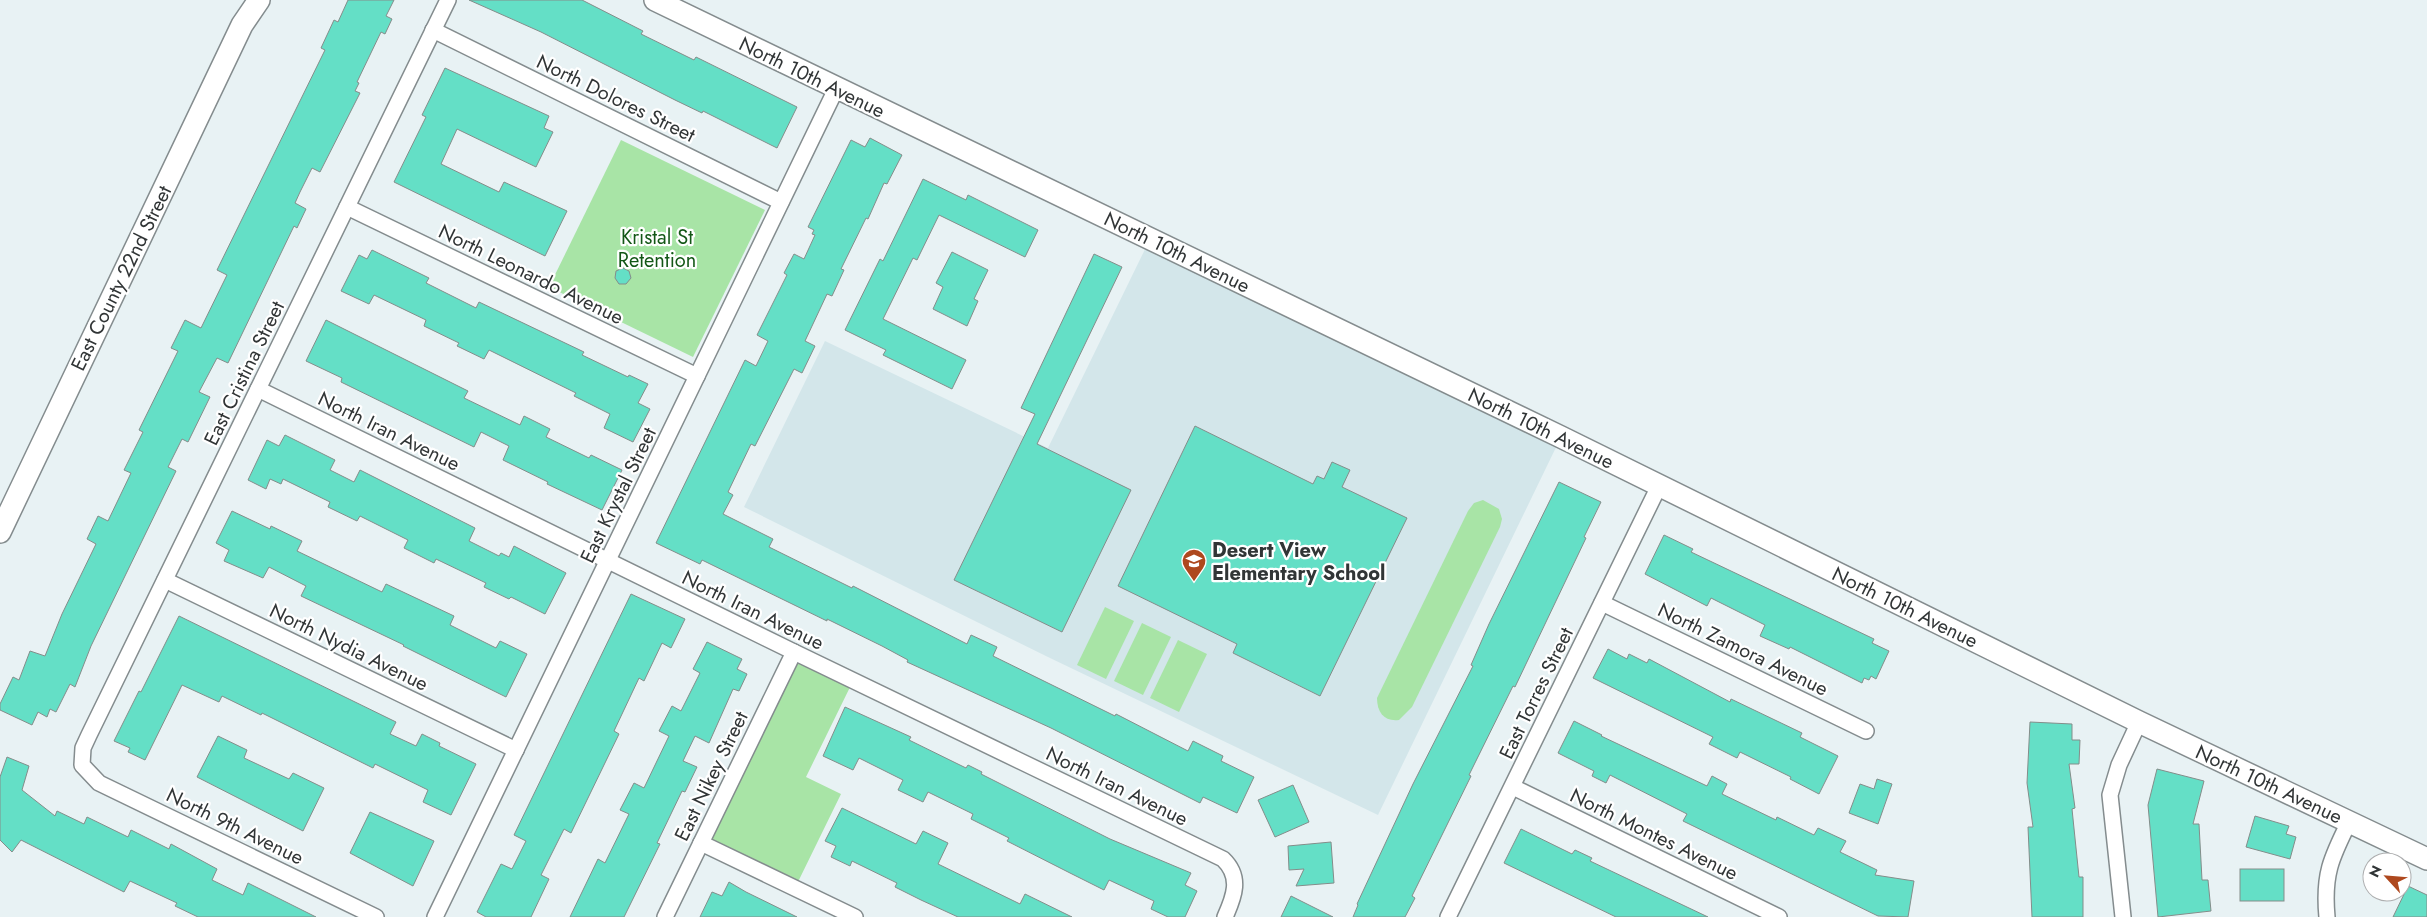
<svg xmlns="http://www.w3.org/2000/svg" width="2427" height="917" font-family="Jost,sans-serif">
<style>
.built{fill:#d3e6ea}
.green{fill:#a8e4a6}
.building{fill:#64dfc6;stroke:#848d8a}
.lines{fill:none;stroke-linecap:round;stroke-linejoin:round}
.minor-casing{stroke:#848c8e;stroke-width:18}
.secondary-casing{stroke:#848c8e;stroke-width:24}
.minor{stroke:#fff;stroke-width:15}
.secondary{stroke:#fff;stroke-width:21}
.labels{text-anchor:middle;stroke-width:4.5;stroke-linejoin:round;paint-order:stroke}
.street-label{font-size:20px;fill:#313536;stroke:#fff}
.park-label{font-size:20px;fill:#135716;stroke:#fff}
.poi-label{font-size:20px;font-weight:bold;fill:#313536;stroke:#fff;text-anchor:start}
</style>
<rect width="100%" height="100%" fill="#e8f2f4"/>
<!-- built -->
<polygon class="built" points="1150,239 1561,437 1378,815 1050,658 744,507 825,341 1048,448"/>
<!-- green -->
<g class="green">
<polygon points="621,140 765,210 693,357 549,287"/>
<path d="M1483,500L1499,509L1502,519L1500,527L1412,707L1399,720C1385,722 1377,713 1377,698L1468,511L1474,503Z"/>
<polygon points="1105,607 1134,621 1106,679 1077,665"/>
<polygon points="1142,623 1171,637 1143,695 1114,681"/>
<polygon points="1178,640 1207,654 1179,712 1150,698"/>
<polygon points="794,652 853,681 806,777 841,794 795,888 701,843"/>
</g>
<!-- building -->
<g class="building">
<polygon points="348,0 394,0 386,16 392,19 385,34 381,32 357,82 359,83 355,91 360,93 320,172 312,168 300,192 295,203 306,209 297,228 294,226 228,363 217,358 199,392 210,397 188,442 182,439 168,467 176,471 91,646 75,687 70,684 56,712 50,709 47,717 38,712 32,725 0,710 0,704 13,677 19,680 30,651 45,656 62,614 96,544 87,539 98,516 108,521 131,473 124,470 143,432 139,430 178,351 171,348 185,320 201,328 227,275 217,270 325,50 321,48 334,20 338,22"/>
<polygon points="469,0 582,0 643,31 641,34 694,60 696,57 797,107 777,148 703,111 702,113 675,100 541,32"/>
<polygon points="445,68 549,116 544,128 553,132 536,167 457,129 441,164 499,192 504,182 567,211 545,256 394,182 426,117 422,115"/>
<polygon points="870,138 902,155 887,184 884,183 868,219 866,218 841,269 844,270 832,296 827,294 805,341 815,346 802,373 794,369 755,446 751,444 728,492 733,495 723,514 773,539 769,547 852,588 853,586 967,644 971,635 997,647 993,656 1115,716 1116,714 1188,751 1193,741 1223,756 1221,761 1254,777 1237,813 1203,797 1200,803 1051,728 907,662 908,660 882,646 827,619 827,621 702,560 700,564 656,543 745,360 756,366 768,341 757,335 787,275 784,273 794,254 804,259 815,235 812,234 814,230 808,227 851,140 865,147"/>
<polygon points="923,179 966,200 968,195 1038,230 1025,257 939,215 917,260 913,258 883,319 966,360 952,389 883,355 886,350 845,330 880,259 883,261"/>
<polygon points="372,250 429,278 426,283 476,308 479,302 584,352 582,355 628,377 629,375 648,384 638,403 650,409 633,442 604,428 610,414 574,396 576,393 489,350 484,359 457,346 459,343 424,326 426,320 374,295 369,304 341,291 359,255 367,259"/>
<polygon points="952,252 988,270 974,299 978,301 967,326 933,309 943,287 936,283"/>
<polygon points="1094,254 1122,267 1037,444 1131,490 1062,632 954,580 1035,414 1021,408"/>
<polygon points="623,268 629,271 631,278 626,284 619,284 615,278 616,271"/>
<polygon points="326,320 468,391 464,398 520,425 524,416 550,429 546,437 589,458 591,455 622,470 602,510 547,484 548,482 503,460 509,446 481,432 474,447 341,382 342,378 306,361"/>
<polygon points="1195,426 1313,484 1317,476 1324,479 1332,462 1350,470 1342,487 1407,518 1320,696 1233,653 1237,644 1118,586"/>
<polygon points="285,435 335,460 330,470 354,482 360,470 475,528 469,541 499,556 501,553 509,557 514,546 566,573 545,614 511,597 509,599 484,587 486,583 436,559 434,563 404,548 408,540 360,516 357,521 328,507 330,502 283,479 281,484 270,479 266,489 248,480 267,440 279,446"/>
<polygon points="1559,482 1601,502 1584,537 1586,538 1515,687 1513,686 1469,775 1471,776 1412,896 1415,898 1405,917 1353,917 1358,905 1357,904 1413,784 1473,666 1471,665 1489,624"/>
<polygon points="232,511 270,529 271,526 302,541 297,551 382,592 386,584 454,616 450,625 496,648 500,641 527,654 506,697 403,646 404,645 301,596 306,586 269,567 263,578 224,561 229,550 216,543"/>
<polygon points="1664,535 1693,549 1691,552 1874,639 1872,643 1889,651 1876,679 1871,676 1869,680 1864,678 1862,683 1790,647 1789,649 1760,636 1765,625 1711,598 1707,606 1645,574"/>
<polygon points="631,594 685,619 671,648 662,643 644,681 639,678 614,731 619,734 571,833 564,829 541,875 549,879 531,917 486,917 477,912 501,864 512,869 526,841 514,835"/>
<polygon points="179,616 396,722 390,734 416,746 422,734 440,743 439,746 476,764 451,815 423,802 428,790 375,764 373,768 262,713 261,715 222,696 219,702 182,685 145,760 128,752 130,748 114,741 139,691 141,692"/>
<polygon points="707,642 742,659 737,669 747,674 739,691 733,689 709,743 695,736 683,761 697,767 685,792 682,791 657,843 660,844 624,917 570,917 598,859 605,863 629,814 620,810 634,783 644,788 669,736 659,731 672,706 681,711 700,673 693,669"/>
<polygon points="1608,649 1627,659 1629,654 1647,663 1649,659 1730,702 1731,699 1802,733 1800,737 1838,756 1819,794 1790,779 1791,777 1740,752 1737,758 1709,744 1713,737 1593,678"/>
<polygon points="845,707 911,737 909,740 966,768 968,765 982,772 981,774 1110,839 1191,873 1185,885 1197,891 1185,917 1168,917 1151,909 1154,901 1109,880 1104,890 1070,873 1007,841 1009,838 971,819 973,814 928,792 923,802 898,790 903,780 859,758 853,770 823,756"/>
<polygon points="1574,721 1602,735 1601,736 1707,786 1712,776 1727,784 1722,794 1776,820 1777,817 1814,835 1818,828 1846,841 1840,852 1877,870 1875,875 1914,881 1908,917 1878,916 1683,821 1687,814 1610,775 1606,783 1592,776 1594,771 1558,753"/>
<polygon points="2030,722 2072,724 2072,740 2080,740 2079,764 2069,764 2075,808 2072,809 2079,877 2083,877 2083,917 2032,917 2028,827 2033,827 2027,783"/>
<polygon points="218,736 247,750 244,758 289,779 293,773 324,788 303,831 197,777"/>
<polygon points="7,757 29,766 22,790 55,816 57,811 84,824 87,817 128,837 131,830 169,849 171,844 217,869 212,880 243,895 248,883 316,917 198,917 175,906 177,903 130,881 124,892 21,840 12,852 0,840 0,777"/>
<polygon points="2157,769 2204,781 2193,824 2199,824 2202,880 2208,880 2211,911 2158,917 2148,805"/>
<polygon points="1877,779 1892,784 1878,824 1849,813 1860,784 1874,789"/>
<polygon points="1293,785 1309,822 1275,837 1258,800"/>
<polygon points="842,808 916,844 923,831 948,843 938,864 1020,904 1025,894 1072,917 958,917 921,900 895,887 897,883 852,861 850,866 831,857 836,846 825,841"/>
<polygon points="370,812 434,841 413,886 350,853"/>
<polygon points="2255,816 2289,826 2286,834 2296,837 2290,859 2246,847"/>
<polygon points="1521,829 1572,854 1575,850 1592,858 1590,861 1708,917 1616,917 1504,863"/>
<polygon points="1331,842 1334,883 1296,886 1304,869 1289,870 1288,846"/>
<rect x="2240" y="869" width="44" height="32"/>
<polygon points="729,882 746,892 797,917 700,917 712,892 722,896"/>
<polygon points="2408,886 2427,895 2427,917 2393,917"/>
<polygon points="1291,896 1333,917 1281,917"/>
</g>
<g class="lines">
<defs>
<g id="minor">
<polyline points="433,30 781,202"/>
<polyline points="347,207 697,376"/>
<path d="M258,389L794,652L1223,859C1242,877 1234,897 1225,917"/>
<polyline points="165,580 516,750"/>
<polyline points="1602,603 1866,731"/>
<polyline points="1513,787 1779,917"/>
<polyline points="701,843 855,917"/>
<polyline points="376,917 99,783 82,765 83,748 89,735 448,0"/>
<polyline points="435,917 836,89"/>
<polyline points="665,917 794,652"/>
<polyline points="1448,917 1659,486"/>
<polyline points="2123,917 2110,795 2119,765 2139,722"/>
<path d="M2327,917C2323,875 2331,858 2349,822"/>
</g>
<g id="secondary">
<polyline points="655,0 1561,437 2139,722 2427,859"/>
<polyline points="0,532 242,25 259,0"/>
</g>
</defs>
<!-- minor casing -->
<use href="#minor" class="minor-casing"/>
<!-- secondary casing -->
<use href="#secondary" class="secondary-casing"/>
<!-- minor -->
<use href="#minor" class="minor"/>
<!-- secondary -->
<use href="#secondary" class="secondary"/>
</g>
<!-- icons -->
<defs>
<symbol id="school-pin" viewBox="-11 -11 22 30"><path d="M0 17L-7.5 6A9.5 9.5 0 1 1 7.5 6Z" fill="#ae481e" stroke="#fff"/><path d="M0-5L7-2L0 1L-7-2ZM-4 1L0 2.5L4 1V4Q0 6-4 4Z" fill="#fff"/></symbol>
</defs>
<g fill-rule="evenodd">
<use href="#school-pin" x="1180" y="547" width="28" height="38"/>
</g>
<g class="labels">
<!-- street labels -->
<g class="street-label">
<text transform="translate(812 77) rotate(26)" y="7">North 10th Avenue</text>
<text transform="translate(616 98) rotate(26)" y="7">North Dolores Street</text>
<text transform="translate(1177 252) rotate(26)" y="7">North 10th Avenue</text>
<text transform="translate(531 274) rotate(26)" y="7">North Leonardo Avenue</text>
<text transform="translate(121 278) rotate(-64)" y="7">East County 22nd Street</text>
<text transform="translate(244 373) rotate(-64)" y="7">East Cristina Street</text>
<text transform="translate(1541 428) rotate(26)" y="7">North 10th Avenue</text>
<text transform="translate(389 431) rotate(26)" y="7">North Iran Avenue</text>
<text transform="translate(618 495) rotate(-64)" y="7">East Krystal Street</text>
<text transform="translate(1905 607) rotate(26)" y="7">North 10th Avenue</text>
<text transform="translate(753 610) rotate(26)" y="7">North Iran Avenue</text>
<text transform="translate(349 647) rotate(26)" y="7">North Nydia Avenue</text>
<text transform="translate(1743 649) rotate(26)" y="7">North Zamora Avenue</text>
<text transform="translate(1536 693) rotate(-64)" y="7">East Torres Street</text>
<text transform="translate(711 776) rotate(-64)" y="7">East Nikey Street</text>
<text transform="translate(2269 784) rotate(25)" y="7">North 10th Avenue</text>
<text transform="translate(1117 786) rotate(26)" y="7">North Iran Avenue</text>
<text transform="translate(235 826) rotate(26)" y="7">North 9th Avenue</text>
<text transform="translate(1654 834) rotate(26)" y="7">North Montes Avenue</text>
</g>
<!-- park labels -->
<g class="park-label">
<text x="657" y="244">Kristal St<tspan x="657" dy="23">Retention</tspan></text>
</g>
<!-- poi labels -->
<g class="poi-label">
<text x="1212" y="557">Desert View<tspan x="1212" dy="23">Elementary School</tspan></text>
</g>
</g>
<!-- north arrow -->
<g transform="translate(2387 877) rotate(296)"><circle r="24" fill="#ffffff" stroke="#adaeaf"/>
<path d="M0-4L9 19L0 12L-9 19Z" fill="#ae481e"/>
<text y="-8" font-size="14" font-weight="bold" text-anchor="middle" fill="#313536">N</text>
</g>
</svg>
